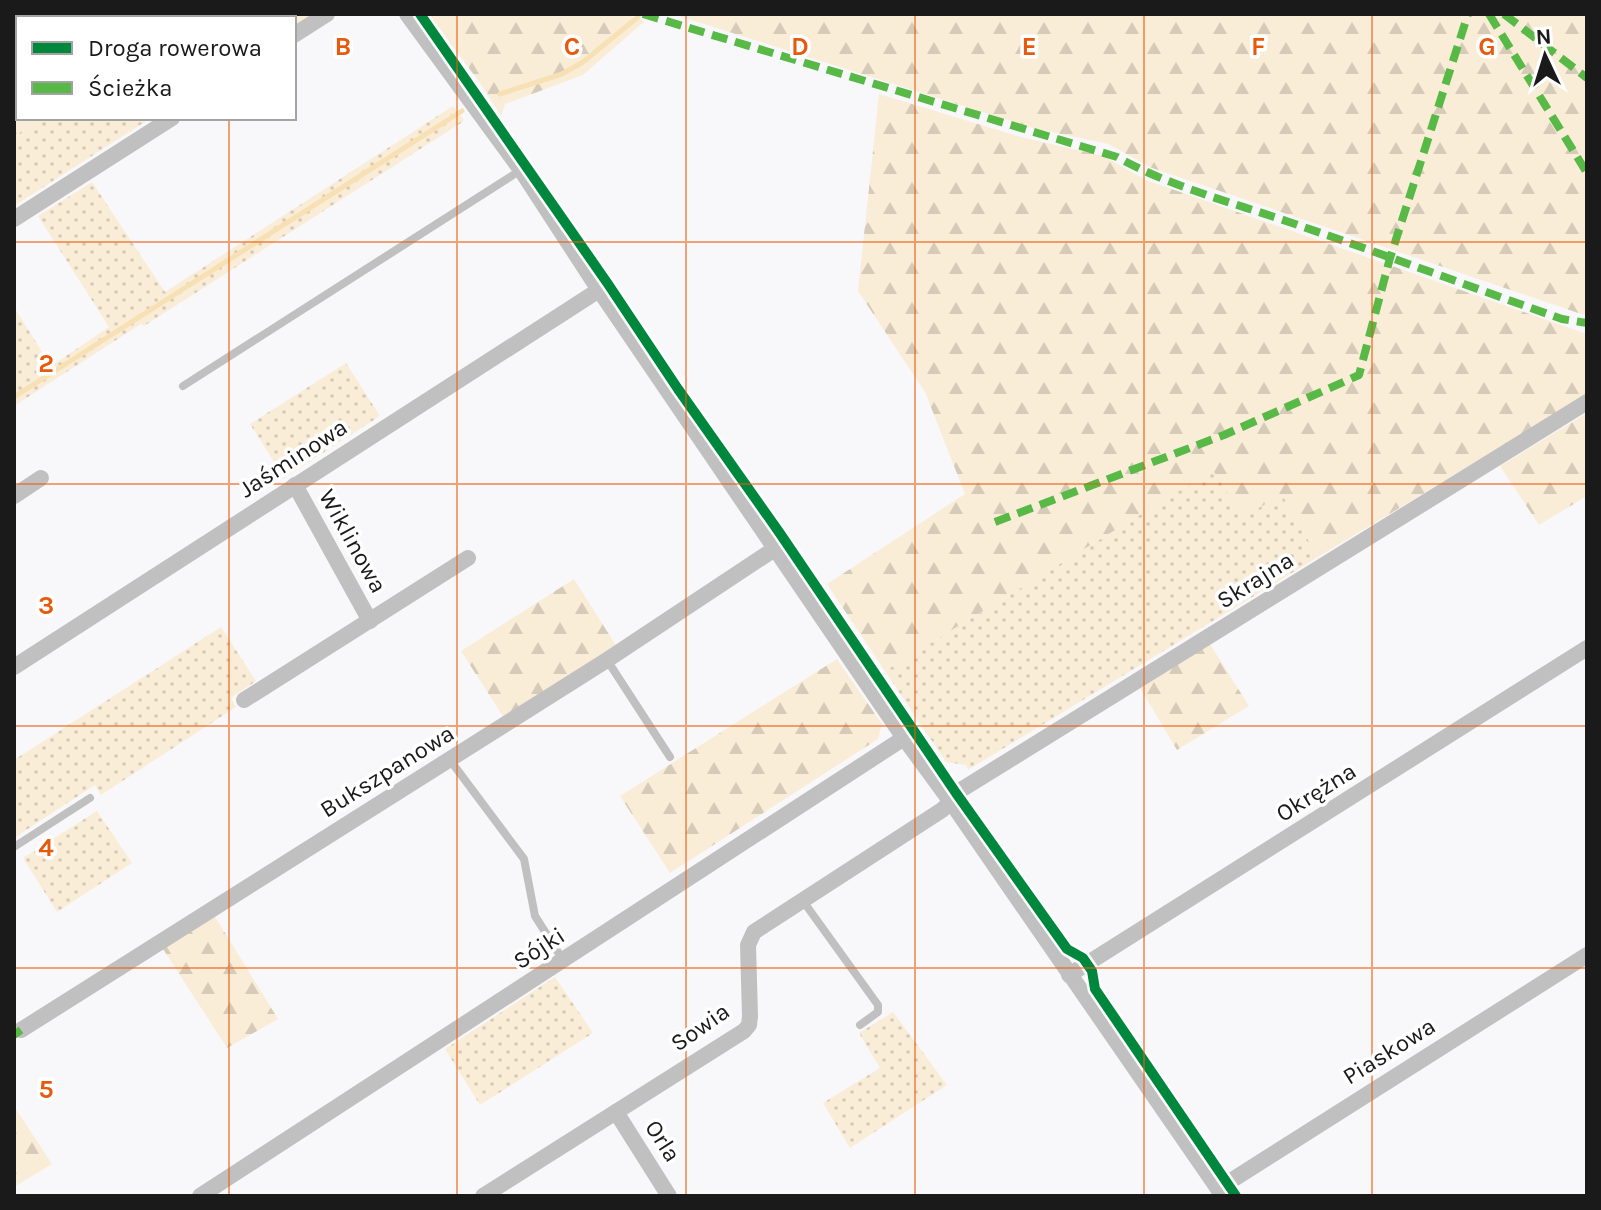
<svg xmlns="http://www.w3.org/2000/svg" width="1601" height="1210" font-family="Karla,sans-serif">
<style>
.grass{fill:url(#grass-dots)}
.forest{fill:url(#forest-firs)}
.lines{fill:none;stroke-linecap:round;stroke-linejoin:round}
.stream{stroke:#f7e0b4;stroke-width:5}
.service{stroke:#c0c0c0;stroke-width:8}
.minor{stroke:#c0c0c0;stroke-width:16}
.quiet{stroke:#58b947;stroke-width:8;stroke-dasharray:16 8;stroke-linecap:butt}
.cycleway-casing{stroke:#fff;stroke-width:15}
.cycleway{stroke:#00873e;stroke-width:10}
.grid{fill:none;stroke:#e8590c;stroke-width:2;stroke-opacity:0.55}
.labels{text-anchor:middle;stroke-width:7;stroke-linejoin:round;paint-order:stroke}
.street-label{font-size:24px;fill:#1a1a1b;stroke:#fff}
.grid-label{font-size:26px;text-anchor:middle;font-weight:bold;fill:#e8590c;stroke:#fff;stroke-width:7;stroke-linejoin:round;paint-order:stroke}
</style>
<defs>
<pattern id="grass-dots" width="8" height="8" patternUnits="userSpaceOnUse" patternTransform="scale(2)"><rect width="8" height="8" fill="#faedd7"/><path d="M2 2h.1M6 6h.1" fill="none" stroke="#d6cbb8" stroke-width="1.8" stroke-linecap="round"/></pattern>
<pattern id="forest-firs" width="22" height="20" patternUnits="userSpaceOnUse" patternTransform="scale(2)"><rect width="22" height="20" fill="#faedd7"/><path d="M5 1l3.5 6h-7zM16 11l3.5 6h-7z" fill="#d6cbb8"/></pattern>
</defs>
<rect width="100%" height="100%" fill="#f8f8fb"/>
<!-- grass -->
<g class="grass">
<polygon points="205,14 312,14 294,26 294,18 199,18"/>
<polygon points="453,106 464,120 461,123 144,326 141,324 14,406 14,307 51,366 109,327 38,216 92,182 165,292"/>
<polygon points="42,118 151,118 14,206 14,136"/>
<polygon points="346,363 380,416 284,478 250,424"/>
<polygon points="1213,470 1282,494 1318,557 968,770 966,765 946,762 885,671"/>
<polygon points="221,627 256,681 231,698 236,707 101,795 95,785 14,838 14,760"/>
<polygon points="97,811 132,863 57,912 23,858"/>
<polygon points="555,977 593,1033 480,1105 445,1049"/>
<polygon points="893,1012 947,1085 850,1148 823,1103 880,1068 859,1033"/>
</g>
<!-- forest -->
<g class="forest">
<polygon points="45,14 205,14 199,18 39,18"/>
<polygon points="429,14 624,14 645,21 583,75 505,104 501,116 480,83"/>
<polygon points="672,14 1587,14 1587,314 1581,314 1152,168 1108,144 1033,128"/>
<polygon points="18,32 18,118 42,118 14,136 14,34"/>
<polygon points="879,94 1025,138 1103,156 1146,180 1587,334 1587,395 1318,557 1282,495 1242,517 1213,470 885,671 827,584 965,494 925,392 858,291"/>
<polygon points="1587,413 1587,496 1539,525 1500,466"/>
<polygon points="574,579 617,647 504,718 461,651"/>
<polygon points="1210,644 1249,706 1177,750 1140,688"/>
<polygon points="837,659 882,724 878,739 670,873 620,796"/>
<polygon points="214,915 278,1019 227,1048 163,949"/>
<polygon points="14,1106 52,1164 14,1187"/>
</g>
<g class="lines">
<!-- stream -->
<g class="stream">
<polyline points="500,94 562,74 583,62 638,17"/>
<polyline points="14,397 462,111"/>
</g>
<!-- service -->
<g class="service">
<polyline points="183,386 521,170"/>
<polyline points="607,660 670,757"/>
<polyline points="450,760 524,859 535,916 563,960"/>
<polyline points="14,847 90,798"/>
<polyline points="803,901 878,1005 878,1012 860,1025"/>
</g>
<!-- minor -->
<g class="minor">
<polyline points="407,14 521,170 599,290 904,738 951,802 1223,1196"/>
<polyline points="294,35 327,14"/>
<polyline points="14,219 172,118"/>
<polyline points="295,485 370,621"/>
<polyline points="14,496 41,478"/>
<polyline points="14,667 599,290"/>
<polyline points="244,700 468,558"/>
<polyline points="1069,975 1587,648"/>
<polyline points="21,1030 607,660 776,548"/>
<polyline points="616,1112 669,1196"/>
<polyline points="1218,1189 1587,955"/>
<polyline points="200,1196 904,738"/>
<polyline points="483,1196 744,1031 749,1025 750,1016 748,945 754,932 942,810 951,802 956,793 1587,402"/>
</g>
<!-- quiet -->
<g class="quiet">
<path d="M643,14L1117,157C1171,187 1231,202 1289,222C1380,253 1471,287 1562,319L1587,323"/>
<polyline points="1489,14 1587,173"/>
<polyline points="1504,14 1587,78"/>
<polyline points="995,522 1224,435 1359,375 1390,258 1468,14"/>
<polyline points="14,1035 21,1030"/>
</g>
<defs>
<polyline id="cycleway" points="420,14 608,284 678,389 779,532 956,793 1067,949 1083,958 1092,971 1095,989 1236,1196"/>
</defs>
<!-- cycleway casing -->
<use href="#cycleway" class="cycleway-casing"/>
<!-- cycleway -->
<use href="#cycleway" class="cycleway"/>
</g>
<!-- grid -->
<path class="grid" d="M229,14V18M457,14V1196M686,14V1196M915,14V1196M1144,14V1196M1372,14V1196M229,118V1196M14,242H1587M14,484H1587M14,726H1587M14,968H1587"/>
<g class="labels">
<!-- street labels -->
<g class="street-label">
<text transform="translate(293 458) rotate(-33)" y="8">Jaśminowa</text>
<text transform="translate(353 541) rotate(61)" y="8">Wiklinowa</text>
<text transform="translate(1255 580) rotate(-32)" y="8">Skrajna</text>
<text transform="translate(387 771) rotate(-32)" y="8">Bukszpanowa</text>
<text transform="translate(1316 792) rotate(-32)" y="8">Okrężna</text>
<text transform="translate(539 948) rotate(-33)" y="8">Sójki</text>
<text transform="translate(700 1027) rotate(-35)" y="8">Sowia</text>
<text transform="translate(1389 1051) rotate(-32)" y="8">Piaskowa</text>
<text transform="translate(663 1141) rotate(57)" y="8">Orla</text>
</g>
</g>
<g class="grid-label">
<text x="343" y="55">B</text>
<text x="572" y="55">C</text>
<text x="800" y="55">D</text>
<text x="1029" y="55">E</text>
<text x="1258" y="55">F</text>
<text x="1487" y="55">G</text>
<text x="46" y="372">2</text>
<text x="46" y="614">3</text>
<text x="46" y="856">4</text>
<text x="46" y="1098">5</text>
</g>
<!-- border -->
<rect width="1601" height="1210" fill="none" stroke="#1a1a1b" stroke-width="32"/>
<!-- legend -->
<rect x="16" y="16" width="280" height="104" fill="#ffffff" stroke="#a3a3a4" stroke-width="2"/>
<rect x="32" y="42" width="40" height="12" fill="#00873e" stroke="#a3a3a4" stroke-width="2"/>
<text x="88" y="56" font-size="24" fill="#1a1a1b">Droga rowerowa</text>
<rect x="32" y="82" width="40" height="12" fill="#58b947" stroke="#a3a3a4" stroke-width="2"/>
<text x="88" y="96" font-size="24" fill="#1a1a1b">Ścieżka</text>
<!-- north arrow -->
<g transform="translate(1545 56) rotate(356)" stroke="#ffffff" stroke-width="6" paint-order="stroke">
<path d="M0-6L14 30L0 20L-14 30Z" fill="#1a1a1b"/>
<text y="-12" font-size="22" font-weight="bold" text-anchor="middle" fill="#1a1a1b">N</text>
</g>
</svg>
